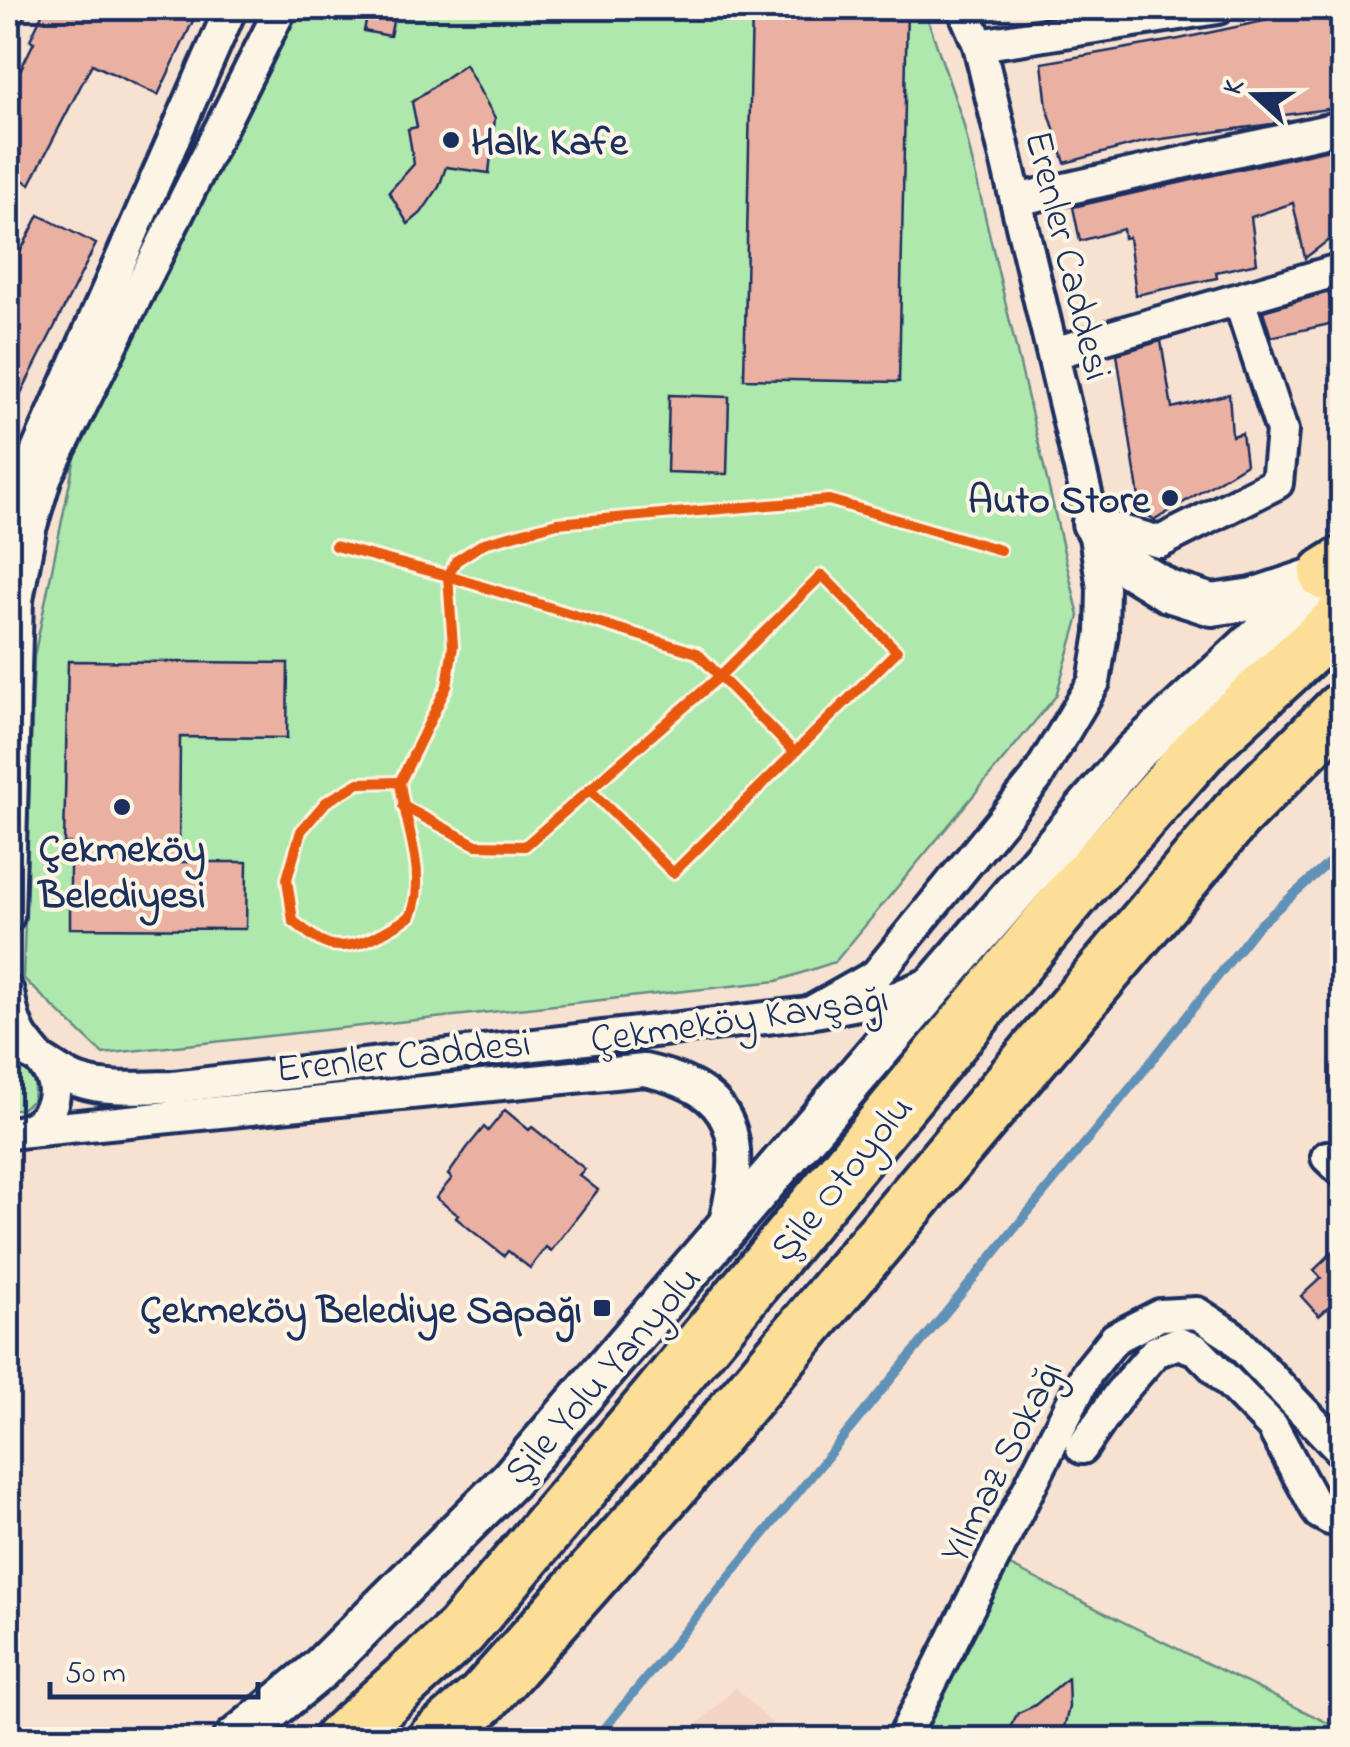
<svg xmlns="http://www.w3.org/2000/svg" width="1350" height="1747" font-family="'Indie Flower',sans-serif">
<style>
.built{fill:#f3d3c3}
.green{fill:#afe8ac;stroke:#658c85;stroke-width:2.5}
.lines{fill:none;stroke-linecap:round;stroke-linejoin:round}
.stream{stroke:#6191b6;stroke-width:9}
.building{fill:#eab1a3;stroke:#1b2f5e;stroke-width:2.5}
.street-casing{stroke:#1b2f5e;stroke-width:38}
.secondary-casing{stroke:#1b2f5e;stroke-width:48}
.highway-casing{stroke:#1b2f5e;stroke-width:60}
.street{stroke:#fcf5e5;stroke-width:30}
.secondary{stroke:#fcf5e5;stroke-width:40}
.highway{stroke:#fdde96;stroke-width:52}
.cycleway-casing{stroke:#fcf5e5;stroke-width:16}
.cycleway{stroke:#e8590c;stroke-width:10}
.poi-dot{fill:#1b2f5e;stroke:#fcf5e5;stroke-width:4}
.labels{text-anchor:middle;stroke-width:8;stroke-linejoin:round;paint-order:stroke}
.poi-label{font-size:40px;font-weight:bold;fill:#1b2f5e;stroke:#fcf5e5;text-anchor:end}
.street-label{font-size:40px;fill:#1b2f5e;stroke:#fcf5e5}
</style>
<rect width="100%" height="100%" fill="#f7e1d1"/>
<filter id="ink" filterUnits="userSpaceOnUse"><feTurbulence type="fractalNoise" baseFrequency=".01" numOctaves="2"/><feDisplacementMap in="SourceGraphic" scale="20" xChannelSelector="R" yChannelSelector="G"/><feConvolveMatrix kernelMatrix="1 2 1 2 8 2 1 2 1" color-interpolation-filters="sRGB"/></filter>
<g filter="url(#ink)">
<!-- built -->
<polygon class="built" points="736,1688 788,1739 681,1739"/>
<!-- green -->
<g class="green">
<polygon points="296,8 924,8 963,122 1079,616 1056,696 835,962 777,981 103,1054 23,978 34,657 76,452"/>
<polygon points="8,1065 25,1067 35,1078 33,1100 21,1109 8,1109"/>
<polygon points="1006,1564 1332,1725 1323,1740 918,1740"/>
</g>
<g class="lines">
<!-- stream -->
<polyline class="stream" points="595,1740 1135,1082 1256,928 1342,851"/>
</g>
<!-- building -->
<g class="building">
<polygon points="45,8 199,8 158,95 92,64 30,184 8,172 8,95 34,42 30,40"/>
<polygon points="369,8 396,8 390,36 364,31"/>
<polygon points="752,8 907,8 899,382 744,379"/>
<polygon points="1325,8 1334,8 1342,107 1277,116 1278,122 1272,124 1147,141 1065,163 1047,107 1042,63 1179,39"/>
<polygon points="465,64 495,118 489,173 446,167 439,187 421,213 408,224 389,192 414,164 408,129 417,127 412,102"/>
<polygon points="1338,147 1342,170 1342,230 1305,258 1293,203 1251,217 1257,263 1216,272 1217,278 1136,295 1129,237 1124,238 1123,229 1080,241 1073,207"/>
<polygon points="39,215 96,244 8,419 8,276"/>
<polygon points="1329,292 1334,323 1271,337 1263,311"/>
<polygon points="1161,341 1172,408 1229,394 1232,436 1242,433 1246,464 1155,520 1141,511 1117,354"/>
<polygon points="669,395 729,397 727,474 667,472"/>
<polygon points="68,661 288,663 287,738 180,737 179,862 247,862 246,929 70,928 70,843 64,843"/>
<polygon points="505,1110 529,1130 532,1127 585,1169 579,1175 598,1190 551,1251 546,1247 530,1268 508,1251 504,1256 456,1218 458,1215 436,1198 452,1178 448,1175 467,1148 484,1127 488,1131"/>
<polygon points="1342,1243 1342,1320 1330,1306 1319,1316 1301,1296 1321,1278 1314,1270"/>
<polygon points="1068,1678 1069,1707 1061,1740 1003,1740 1018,1713 1034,1706"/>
</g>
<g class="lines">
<defs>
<g id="street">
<polyline points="8,10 9,8"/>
<polyline points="979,45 1218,8"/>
<polyline points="1016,200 1342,127"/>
<polyline points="1054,353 1342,269"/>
<polyline points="8,517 231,8"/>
<polyline points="1093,523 1160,542 1277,483 1282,431 1239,300"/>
<polyline points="8,916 17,600 30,529 46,476 281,8"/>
<path d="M8,992C11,1008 14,1024 22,1037C37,1060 63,1076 51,1106C45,1120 36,1127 22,1131"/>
<polyline points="809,1013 876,975 1036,779 1094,682 1102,633 1103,588 1093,523 979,45 963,8"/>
<path d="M8,1049C35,1048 53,1072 79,1081C108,1091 142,1087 173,1087L809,1013L897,997L937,980"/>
<path d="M8,1133L644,1070C741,1091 745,1141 724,1226"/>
<polyline points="1327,1157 1342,1171"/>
<polyline points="1082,1448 1119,1394 1155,1352 1178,1343 1197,1350 1272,1426 1319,1513 1330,1519 1342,1520"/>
<polyline points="902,1740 1087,1373 1115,1338 1160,1315 1197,1313 1232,1336 1342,1452"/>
</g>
<g id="secondary">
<polyline points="1093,523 1121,562 1168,591 1212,605 1253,599 1310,580"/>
<polyline points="234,1740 319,1670 510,1480 1135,752 1326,574"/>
</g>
<g id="highway">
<polyline points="1326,574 1342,564"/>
<polyline points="340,1740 460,1632 656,1400 1081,884 1207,742 1342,618"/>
<polyline points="434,1740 483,1698 673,1484 1236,815 1342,709"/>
</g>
</defs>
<!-- street casing -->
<use href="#street" class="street-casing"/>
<!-- secondary casing -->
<use href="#secondary" class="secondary-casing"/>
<!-- highway casing -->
<use href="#highway" class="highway-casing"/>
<!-- street -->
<use href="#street" class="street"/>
<!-- secondary -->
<use href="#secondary" class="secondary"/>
<!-- highway -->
<use href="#highway" class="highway"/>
<defs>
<g id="cycleway">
<polyline points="335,546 448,576 697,653 795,753"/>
<polyline points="400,782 447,686 453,646 448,576 456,561 484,543 557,523 829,500 1000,550"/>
<path d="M400,782C405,827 428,873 411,916C388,930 355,953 327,944C315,940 303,928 293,921L287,879L301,831L326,802L359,783Z"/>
<polyline points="403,806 476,845 525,846 720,676 822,575 897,651 673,873 591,791"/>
</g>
</defs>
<!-- cycleway casing -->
<use href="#cycleway" class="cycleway-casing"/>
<!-- cycleway -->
<use href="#cycleway" class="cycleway"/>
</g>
</g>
<!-- markers -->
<g class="poi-dot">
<circle cx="451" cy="140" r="10"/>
<circle cx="1170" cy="498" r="10"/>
<circle cx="122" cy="807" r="10"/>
<rect x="592" y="1298" width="20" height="20" rx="5"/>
</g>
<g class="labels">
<!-- poi labels -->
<g class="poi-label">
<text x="471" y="154" text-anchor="start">Halk Kafe</text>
<text x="1150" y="512">Auto Store</text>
<text x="122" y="861" text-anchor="middle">Çekmeköy<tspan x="122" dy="46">Belediyesi</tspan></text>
<text x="582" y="1322">Çekmeköy Belediye Sapağı</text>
</g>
<!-- street labels -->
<g class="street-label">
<text transform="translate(1070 255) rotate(76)" y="14">Erenler Caddesi</text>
<text transform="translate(739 1017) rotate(-8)" y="14">Çekmeköy Kavşağı</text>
<text transform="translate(403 1054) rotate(-6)" y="14">Erenler Caddesi</text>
<text transform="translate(840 1177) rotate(-51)" y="14">Şile Otoyolu</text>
<text transform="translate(601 1374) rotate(-49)" y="14">Şile Yolu Yanyolu</text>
<text transform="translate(1000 1461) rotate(-63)" y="14">Yılmaz Sokağı</text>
</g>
</g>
<!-- margin -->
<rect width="1350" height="1747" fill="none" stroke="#fcf5e5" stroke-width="40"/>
<rect x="20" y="20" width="1310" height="1707" fill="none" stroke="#1b2f5e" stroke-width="4" filter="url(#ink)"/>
<!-- north arrow -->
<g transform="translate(1255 95) rotate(291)" stroke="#fcf5e5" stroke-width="8" paint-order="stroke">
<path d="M0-8L18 38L0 25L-18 38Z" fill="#1b2f5e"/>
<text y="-15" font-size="28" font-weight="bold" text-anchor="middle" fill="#1b2f5e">K</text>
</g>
<!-- scale -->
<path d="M50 1682v15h208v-15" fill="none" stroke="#1b2f5e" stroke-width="5"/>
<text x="65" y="1682" font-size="30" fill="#1b2f5e" stroke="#fcf5e5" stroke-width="8" paint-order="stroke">50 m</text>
</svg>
